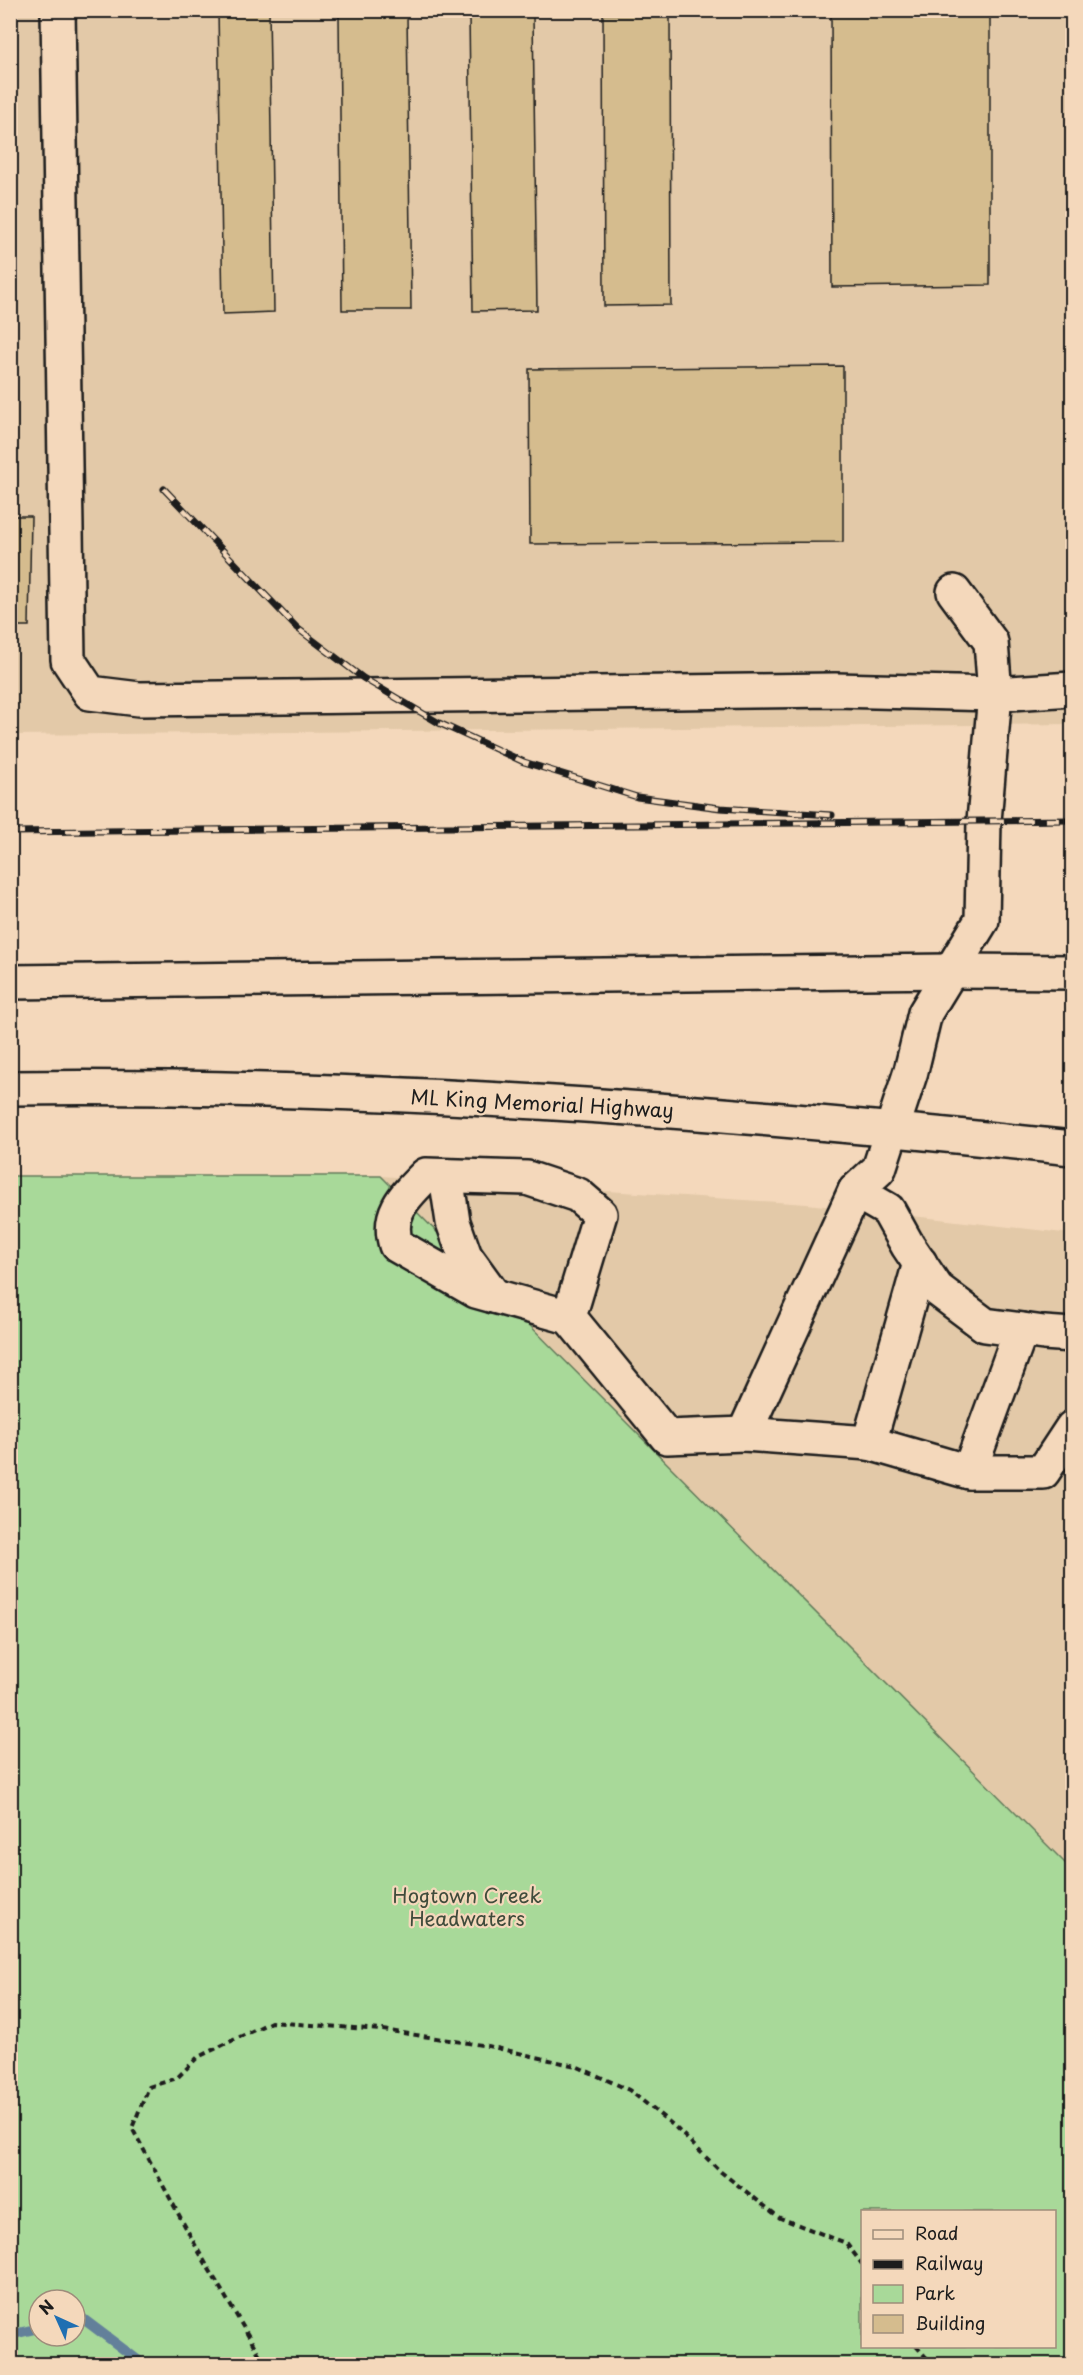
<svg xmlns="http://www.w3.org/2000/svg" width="1083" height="2375" font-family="'Playpen Sans',sans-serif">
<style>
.built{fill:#e3c9a8}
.green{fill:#a8d999;stroke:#627a5a;stroke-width:1.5;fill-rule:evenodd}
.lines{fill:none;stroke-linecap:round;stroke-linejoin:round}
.stream{stroke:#64809a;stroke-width:10}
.building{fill:#d5bc8e;stroke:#1c1c1c;stroke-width:1.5}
.minor-casing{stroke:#1c1c1c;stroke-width:38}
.major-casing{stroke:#1c1c1c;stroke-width:38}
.path{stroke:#1c1c1c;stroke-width:4;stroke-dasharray:6 4.5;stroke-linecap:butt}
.minor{stroke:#f4d8bb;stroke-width:33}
.major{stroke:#f4d8bb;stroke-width:33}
.rail-casing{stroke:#1c1c1c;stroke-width:7}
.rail{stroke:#f4d8bb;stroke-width:4.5;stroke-dasharray:14;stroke-linecap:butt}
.labels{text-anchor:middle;stroke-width:4.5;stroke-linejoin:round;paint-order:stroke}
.street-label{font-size:20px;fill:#1c1c1c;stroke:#f4d8bb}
.park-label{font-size:20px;fill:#3f4b3b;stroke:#f4d8bb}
</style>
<rect width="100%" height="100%" fill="#f4d8bb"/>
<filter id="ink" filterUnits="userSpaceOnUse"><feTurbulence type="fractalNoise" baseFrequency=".0167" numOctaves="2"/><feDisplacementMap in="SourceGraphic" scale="12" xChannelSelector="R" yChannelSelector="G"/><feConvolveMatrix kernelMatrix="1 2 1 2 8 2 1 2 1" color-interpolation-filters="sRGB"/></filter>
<g filter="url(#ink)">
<!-- built -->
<g class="built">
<polygon points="10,11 1072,11 1072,724 11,735"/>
<polygon points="381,1176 807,1204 1072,1234 1072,1870"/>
</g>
<!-- green -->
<path class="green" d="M11,1176H381L1072,1870V2364H11ZM862,2212H1054V2346H862ZM39,2300H75V2336H39Z"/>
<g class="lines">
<!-- stream -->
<g class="stream">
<polyline points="75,2320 82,2318 143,2364"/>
<polyline points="10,2335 39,2328"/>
</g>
</g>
<!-- building -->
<g class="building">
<polygon points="218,10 269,10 274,312 223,314"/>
<polygon points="831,10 990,10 990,285 832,287"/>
<polygon points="670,13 671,305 604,306 603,14"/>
<polygon points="407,14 411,310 342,310 339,15"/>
<polygon points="469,15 533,15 537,310 473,311"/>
<polygon points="843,366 843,542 530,544 529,369"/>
<polygon points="10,516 31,516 29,626 10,626"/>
</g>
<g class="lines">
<defs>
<g id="minor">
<polyline points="58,10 68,660 90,693 139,699 835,690 995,694 1072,689"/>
<polyline points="954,592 991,642 995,694"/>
<polyline points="892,1129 879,1169 855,1191 888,1210 908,1246 937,1289 985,1325 1044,1333 1072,1335"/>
<polyline points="446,1176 453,1222 465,1256 494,1296"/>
<polyline points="855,1191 744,1434 869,1443 969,1472 1043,1472 1072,1428"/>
<path d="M569,1317L476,1291L396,1245C386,1213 405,1196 426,1175L527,1178L578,1195L600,1214L569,1317L667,1437L744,1434"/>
<polyline points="869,1443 920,1263"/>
<polyline points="969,1472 1021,1330"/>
</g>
<g id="major">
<polyline points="10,982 951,971 1072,972"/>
<path d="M10,1088C365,1084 720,1110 1072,1148"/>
<polyline points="892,1129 911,1071 925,1013 982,920 984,821 995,694"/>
</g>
</defs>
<!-- minor casing -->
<use href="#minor" class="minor-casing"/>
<!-- major casing -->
<use href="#major" class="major-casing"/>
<!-- path -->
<g class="path">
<polyline points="916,2346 932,2364"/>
<polyline points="265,2364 199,2252 132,2128 149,2087 177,2078 198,2057 271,2022 383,2030 488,2046 576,2066 629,2090 673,2125 721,2172 780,2218 846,2243 862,2264"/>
</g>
<!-- minor -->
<use href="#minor" class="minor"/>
<!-- major -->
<use href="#major" class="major"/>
<defs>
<g id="rail">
<polyline points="164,489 297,628 363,678 439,723 524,762 637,797 720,808 832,815"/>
<polyline points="10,832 1072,820"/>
</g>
</defs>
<!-- rail casing -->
<use href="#rail" class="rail-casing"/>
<!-- rail -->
<use href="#rail" class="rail"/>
</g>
</g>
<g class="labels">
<!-- street labels -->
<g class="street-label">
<text transform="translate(542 1104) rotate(3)" y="7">ML King Memorial Highway</text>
</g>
<!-- park labels -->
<g class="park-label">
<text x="467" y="1903">Hogtown Creek<tspan x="467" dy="23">Headwaters</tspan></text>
</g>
</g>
<!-- margin -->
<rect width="1083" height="2375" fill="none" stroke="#f4d8bb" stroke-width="36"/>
<rect x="18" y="18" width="1047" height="2339" fill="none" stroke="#1c1c1c" stroke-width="2" filter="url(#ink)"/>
<!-- legend -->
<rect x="861" y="2210" width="195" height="138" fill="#f4d8bb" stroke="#9e8d7b" stroke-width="1.5"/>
<rect x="873" y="2230" width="30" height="9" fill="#f4d8bb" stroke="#9e8d7b" stroke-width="1.5"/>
<text x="915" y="2240" font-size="18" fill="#1c1c1c">Road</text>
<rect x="873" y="2260" width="30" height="9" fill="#1c1c1c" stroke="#9e8d7b" stroke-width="1.5"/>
<text x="915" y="2270" font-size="18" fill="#1c1c1c">Railway</text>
<rect x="873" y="2285" width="30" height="18" fill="#a8d999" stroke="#9e8d7b" stroke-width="1.5"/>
<text x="915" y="2300" font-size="18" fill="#1c1c1c">Park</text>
<rect x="873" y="2315" width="30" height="18" fill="#d5bc8e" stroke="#9e8d7b" stroke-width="1.5"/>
<text x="915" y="2330" font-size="18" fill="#1c1c1c">Building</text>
<!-- north arrow -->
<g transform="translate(57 2318) rotate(315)"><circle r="28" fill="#f4d8bb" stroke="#9e8d7b" stroke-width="1.5"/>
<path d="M0-4.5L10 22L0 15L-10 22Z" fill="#1f6fb2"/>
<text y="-9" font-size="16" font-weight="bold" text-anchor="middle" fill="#1c1c1c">N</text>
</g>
</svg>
